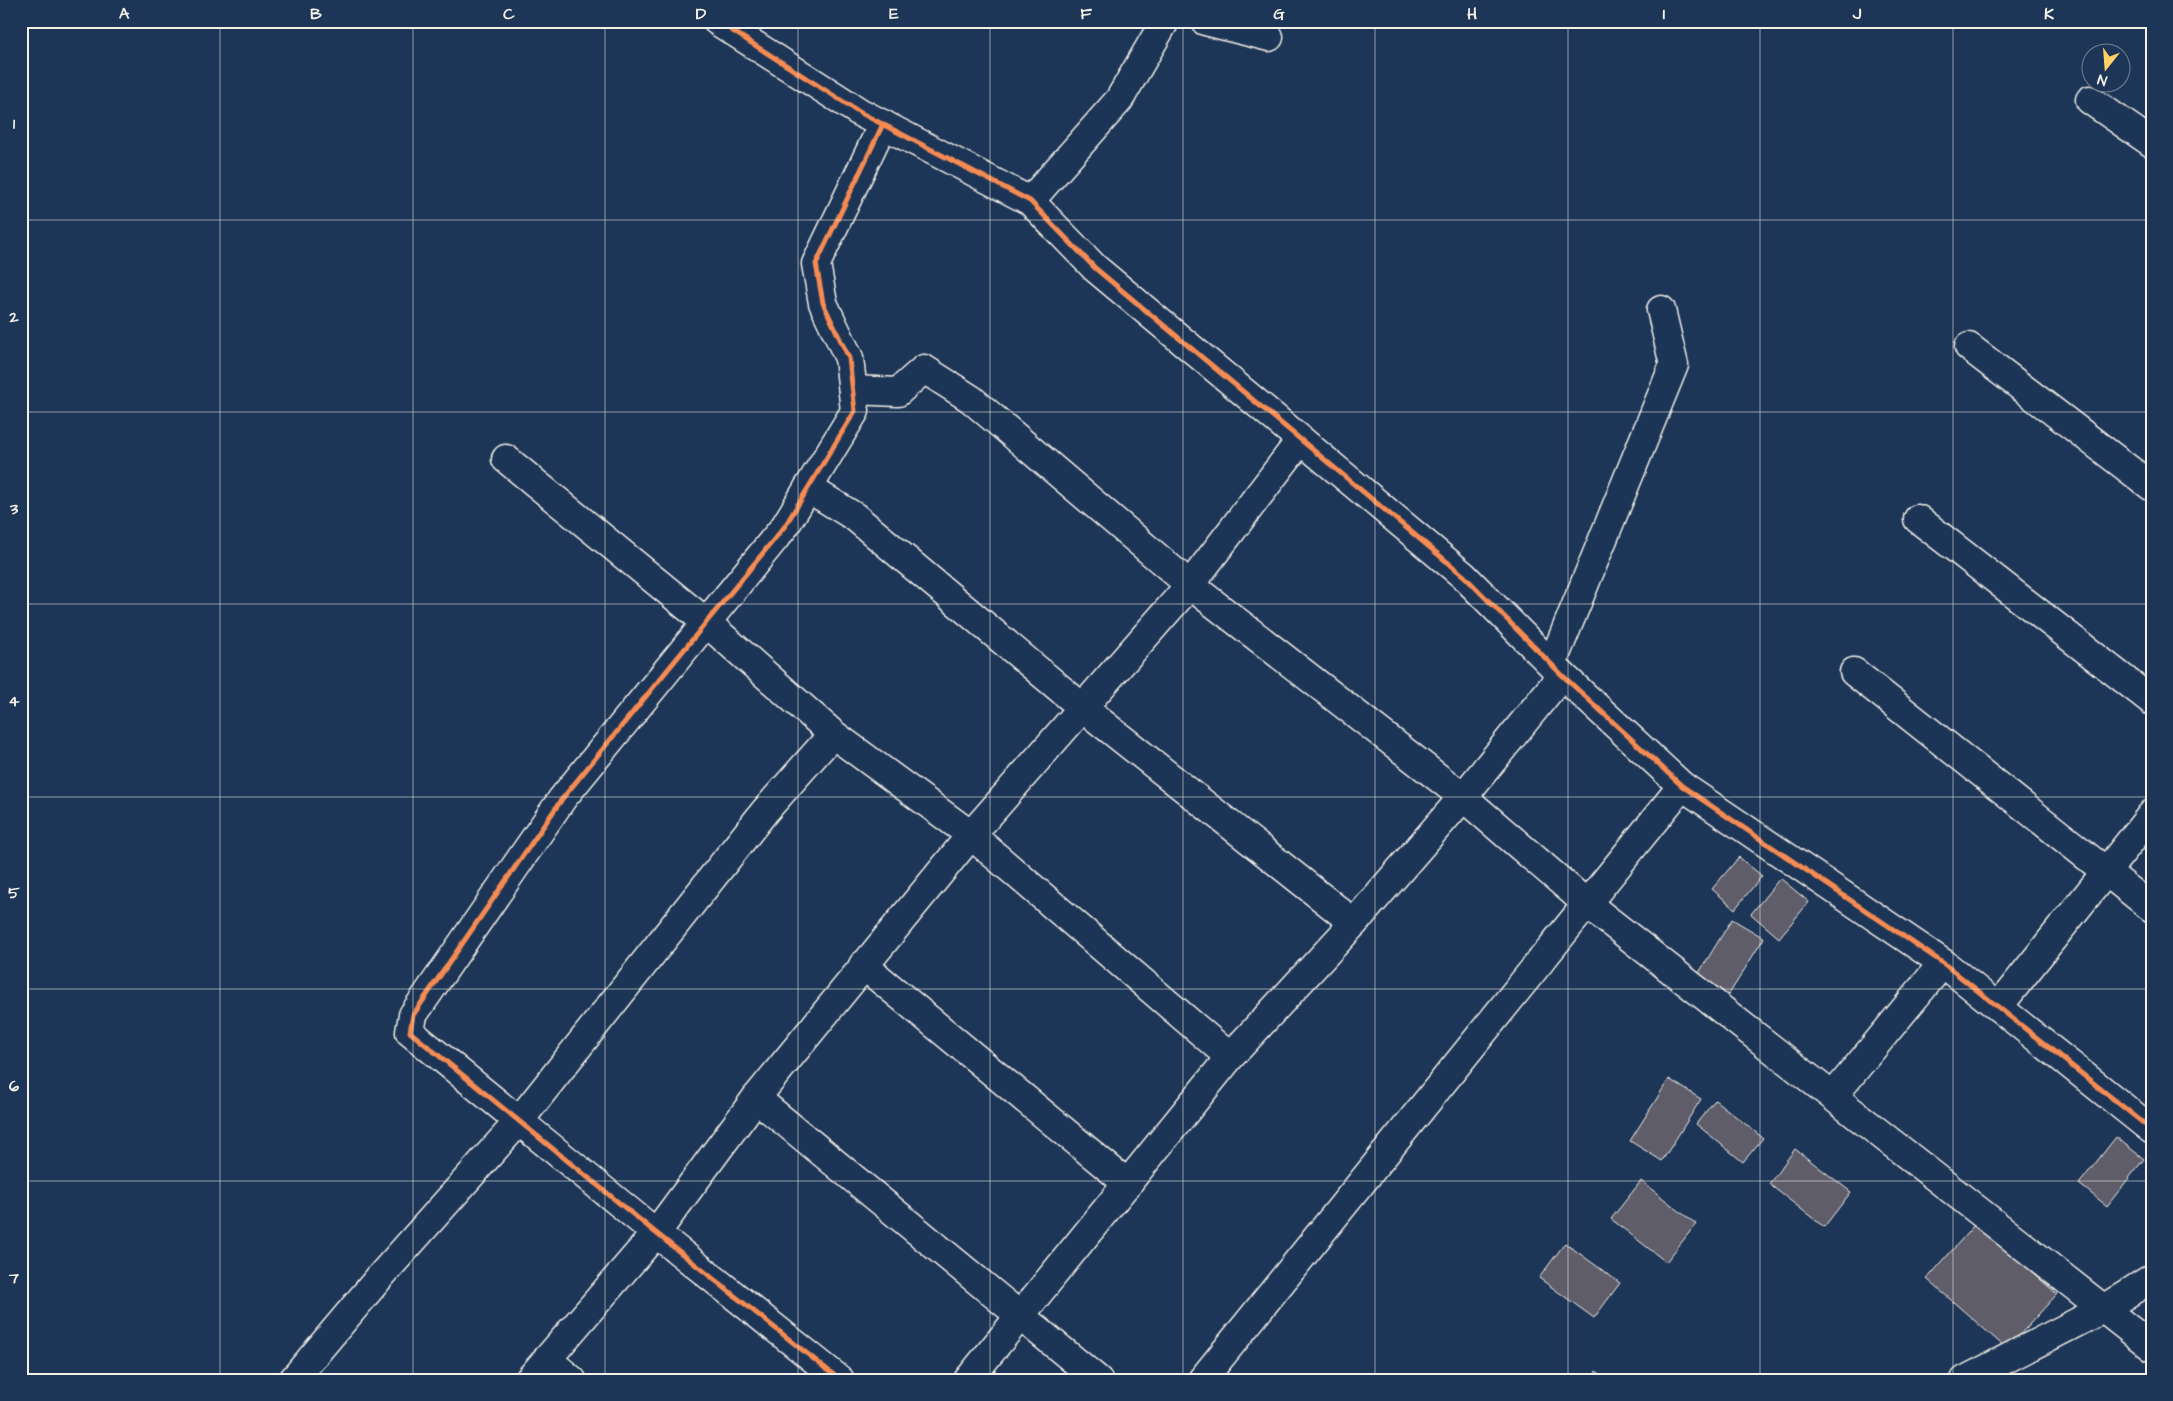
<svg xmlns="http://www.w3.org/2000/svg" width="2173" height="1401" font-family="'Architects Daughter',sans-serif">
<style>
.building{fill:#5f5d6a;stroke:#f4f1e8}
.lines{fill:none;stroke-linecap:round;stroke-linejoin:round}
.minor-casing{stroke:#f4f1e8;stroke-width:31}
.minor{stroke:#1d3557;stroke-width:28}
.cycleway-casing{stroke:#1d3557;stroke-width:8}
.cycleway{stroke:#f68b52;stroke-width:5}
.grid{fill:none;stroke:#f4f1e8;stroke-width:1;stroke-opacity:0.55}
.neatline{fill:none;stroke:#f4f1e8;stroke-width:2}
.grid-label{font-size:16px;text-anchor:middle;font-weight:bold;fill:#f4f1e8}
</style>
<rect width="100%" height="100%" fill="#1d3557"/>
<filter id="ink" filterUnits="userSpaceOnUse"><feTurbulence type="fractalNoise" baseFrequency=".02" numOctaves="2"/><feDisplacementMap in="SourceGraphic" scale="10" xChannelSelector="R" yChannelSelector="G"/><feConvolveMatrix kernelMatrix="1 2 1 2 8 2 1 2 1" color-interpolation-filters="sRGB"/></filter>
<g filter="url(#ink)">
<!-- building -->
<g class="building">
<polygon points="1739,857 1762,876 1735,909 1712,889"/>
<polygon points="1780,878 1809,902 1779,938 1751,914"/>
<polygon points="1732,919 1764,938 1728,996 1697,976"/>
<polygon points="1669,1079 1701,1099 1662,1161 1630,1141"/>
<polygon points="1715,1100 1763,1138 1743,1162 1696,1124"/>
<polygon points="2116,1137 2144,1159 2107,1206 2079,1184"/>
<polygon points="1795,1149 1851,1192 1824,1227 1769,1184"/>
<polygon points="1641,1181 1696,1224 1666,1262 1611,1219"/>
<polygon points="1976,1223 2057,1294 2007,1349 1927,1279"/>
<polygon points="1565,1243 1620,1283 1594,1318 1539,1278"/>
<polygon points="1596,1371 1609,1380 1591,1380"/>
</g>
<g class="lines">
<defs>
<g id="minor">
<polyline points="717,21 861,113 1030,201 1095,268 1464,576 1562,675 1682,786 1943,963 2152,1130"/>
<polyline points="1205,21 1269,37"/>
<polyline points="2090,100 2152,143"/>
<polyline points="1030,201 1119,100 1165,21"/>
<polyline points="1969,347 2152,487"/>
<polyline points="853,390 898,392 924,369 971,399 1190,585 1463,797 1586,903 2152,1347"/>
<polyline points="506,459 707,623 833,734 971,835 1230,1057"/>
<polyline points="808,488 855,517 1083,708 1354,923"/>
<polyline points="1918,519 2152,701"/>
<polyline points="1552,664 1674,365 1661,310"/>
<polyline points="1854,672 2152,908"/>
<polyline points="863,965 1128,1184"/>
<polyline points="1998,1007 2152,814"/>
<polyline points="1834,1095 1943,963"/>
<polyline points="756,1098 1098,1380"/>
<polyline points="547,1359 572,1380"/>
<polyline points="293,1380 379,1278 519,1121 765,811 833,734"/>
<polyline points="529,1380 656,1233 756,1098 971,835 1190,585 1300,441"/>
<polyline points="840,1380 656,1233 410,1032 413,1015 562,799 785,526 855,411 849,358 823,303 816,264 883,124"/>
<polyline points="968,1380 1230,1057 1354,923 1463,797 1562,675"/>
<polyline points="1202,1380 1682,786"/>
<polyline points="1965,1380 2103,1309 2152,1278"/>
</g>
</defs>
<!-- minor casing -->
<use href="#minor" class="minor-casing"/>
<!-- minor -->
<use href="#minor" class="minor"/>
<defs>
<g id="cycleway">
<polyline points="717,21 861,113 1030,201 1095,268 1464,576 1562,675 1682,786 1943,963 2152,1130"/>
<polyline points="840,1380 656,1233 410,1032 413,1015 562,799 785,526 855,411 849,358 823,303 816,264 883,124"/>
</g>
</defs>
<!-- cycleway casing -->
<use href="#cycleway" class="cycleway-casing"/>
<!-- cycleway -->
<use href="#cycleway" class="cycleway"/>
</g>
</g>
<!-- grid -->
<path class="grid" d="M220,21V1380M413,21V1380M605,21V1380M798,21V1380M990,21V1380M1183,21V1380M1375,21V1380M1568,21V1380M1760,21V1380M1953,21V1380M21,220H2152M21,412H2152M21,604H2152M21,797H2152M21,989H2152M21,1181H2152"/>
<!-- margin -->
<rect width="2173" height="1401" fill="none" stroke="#1d3557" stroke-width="55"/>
<!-- north arrow -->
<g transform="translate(2106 68) rotate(197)"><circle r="24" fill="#1d3557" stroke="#738091"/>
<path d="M0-4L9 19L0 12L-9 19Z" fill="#ffd166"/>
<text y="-8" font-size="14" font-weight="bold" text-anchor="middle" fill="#f4f1e8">N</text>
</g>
<rect x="28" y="28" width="2118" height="1346" class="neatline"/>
<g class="grid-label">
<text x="124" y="19">A</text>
<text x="316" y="19">B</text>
<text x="509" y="19">C</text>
<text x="701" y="19">D</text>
<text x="894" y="19">E</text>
<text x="1086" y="19">F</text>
<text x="1279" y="19">G</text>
<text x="1472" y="19">H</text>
<text x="1664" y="19">I</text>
<text x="1857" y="19">J</text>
<text x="2049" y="19">K</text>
<text x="14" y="129">1</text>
<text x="14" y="322">2</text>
<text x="14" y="514">3</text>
<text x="14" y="706">4</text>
<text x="14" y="898">5</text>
<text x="14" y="1091">6</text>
<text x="14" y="1283">7</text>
</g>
</svg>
